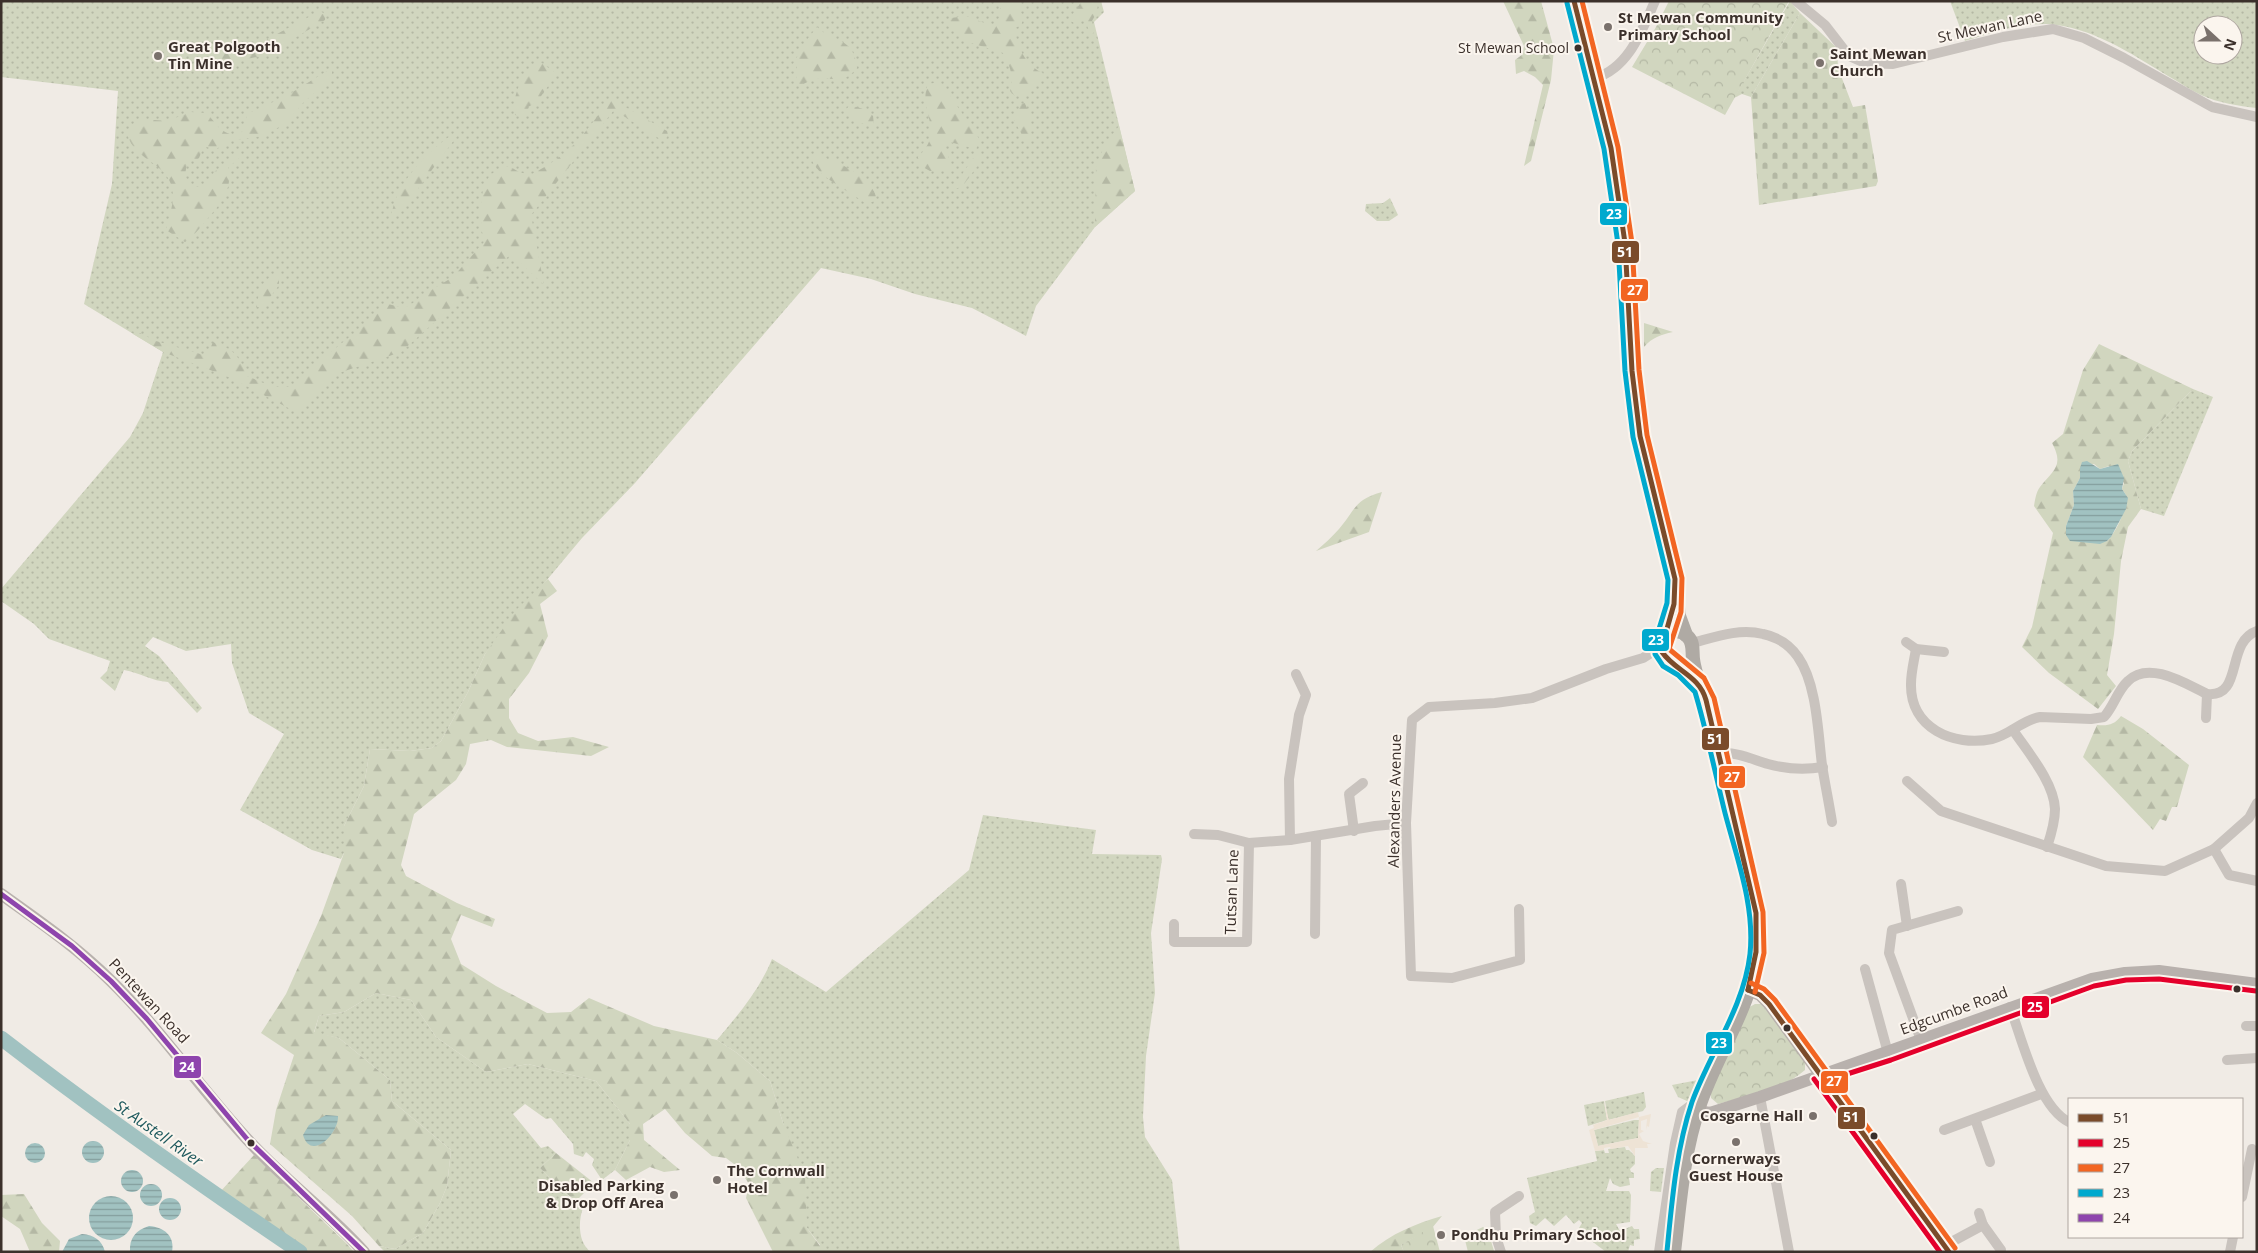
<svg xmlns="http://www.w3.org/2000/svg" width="2258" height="1253" font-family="'Open Sans',sans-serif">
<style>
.grass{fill:url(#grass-dots);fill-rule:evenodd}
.forest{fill:url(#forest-firs);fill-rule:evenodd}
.cemetery{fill:url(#cemetery-stones)}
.park{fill:url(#park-crowns)}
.plaza{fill:#eee3d5;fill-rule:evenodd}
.water{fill:url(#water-rules)}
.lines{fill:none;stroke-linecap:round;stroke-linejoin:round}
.river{stroke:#a1c2c1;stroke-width:15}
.minor{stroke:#c9c3be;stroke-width:10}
.major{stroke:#b8b1ad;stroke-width:12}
.highway{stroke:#afaaa4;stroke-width:14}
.bus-1-casing{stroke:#fbf5ee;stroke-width:9}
.bus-2-casing{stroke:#fbf5ee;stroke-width:9}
.bus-3-casing{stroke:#fbf5ee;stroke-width:9}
.bus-4-casing{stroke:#fbf5ee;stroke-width:9}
.bus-5-casing{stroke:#fbf5ee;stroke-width:9}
.bus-1{stroke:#7a4b2a;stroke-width:5}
.bus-2{stroke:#e4002b;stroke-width:5}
.bus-3{stroke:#f26522;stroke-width:5}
.bus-4{stroke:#00a9ce;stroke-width:5}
.bus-5{stroke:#8e44ad;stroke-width:5}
.poi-dot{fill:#7a716c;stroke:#fbf5ee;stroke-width:2}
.bus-dot{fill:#3b302b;stroke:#fbf5ee;stroke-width:2}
.labels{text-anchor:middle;stroke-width:4;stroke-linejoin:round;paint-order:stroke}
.bus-label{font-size:14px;fill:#3b302b;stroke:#fbf5ee;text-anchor:end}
.poi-label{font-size:15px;font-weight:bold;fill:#3b302b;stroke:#fbf5ee;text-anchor:start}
.street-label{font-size:15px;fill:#3b302b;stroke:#fbf5ee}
.water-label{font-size:16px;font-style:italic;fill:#1f5a5e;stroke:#fbf5ee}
.line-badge{stroke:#fbf5ee;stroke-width:2}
.badge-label{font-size:14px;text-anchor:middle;font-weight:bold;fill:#fff}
</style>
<defs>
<pattern id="grass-dots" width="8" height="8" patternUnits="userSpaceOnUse" patternTransform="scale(1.25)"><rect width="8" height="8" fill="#d1d6bf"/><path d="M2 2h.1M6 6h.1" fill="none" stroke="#b4b8a4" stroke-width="1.8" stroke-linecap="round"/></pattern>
<pattern id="forest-firs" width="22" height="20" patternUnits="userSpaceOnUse" patternTransform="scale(1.25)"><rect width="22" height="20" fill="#d1d6bf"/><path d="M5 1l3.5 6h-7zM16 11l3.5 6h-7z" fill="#b4b8a4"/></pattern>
<pattern id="cemetery-stones" width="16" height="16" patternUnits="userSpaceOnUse" patternTransform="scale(1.25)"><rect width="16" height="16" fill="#d1d6bf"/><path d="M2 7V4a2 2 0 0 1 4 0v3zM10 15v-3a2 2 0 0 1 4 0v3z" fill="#b4b8a4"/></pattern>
<pattern id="park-crowns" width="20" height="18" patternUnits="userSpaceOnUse" patternTransform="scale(1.25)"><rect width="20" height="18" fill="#d1d6bf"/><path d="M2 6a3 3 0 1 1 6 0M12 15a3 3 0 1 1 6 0" fill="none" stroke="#b4b8a4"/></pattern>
<pattern id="water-rules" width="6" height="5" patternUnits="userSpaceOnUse" patternTransform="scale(1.25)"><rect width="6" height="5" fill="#a1c2c1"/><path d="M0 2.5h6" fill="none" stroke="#849e9d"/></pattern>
</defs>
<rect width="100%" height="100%" fill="#f0ebe5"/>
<!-- grass -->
<g class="grass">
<path d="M1,1H1101L1104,12L1094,22L1135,191L1095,227L1036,306L1026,336L972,308L915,294L871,279L821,268L635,483L582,538L485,654L468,692L441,741L432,748L410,751L370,749L364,786L344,826V853L341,859L312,850L240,810L284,734L249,713L232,663L231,644L186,651L153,637L145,646L159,656L202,708L197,713L168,682C152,681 140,673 124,670L115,691L100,678L107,671L110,661L49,639L34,624L1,601V589L130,437L143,413L163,352L84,304L112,184L118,91L1,77Z"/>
<polygon points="1790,1 1800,13 1751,97 1742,94 1734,98"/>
<path d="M1950,1H2257V108C2238,106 2219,103 2201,95C2190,90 2179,82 2168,76C2132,54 2090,26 2047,24C2019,23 1990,34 1965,41ZM2203,25H2233V55H2203Z"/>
<polygon points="1390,198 1398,215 1389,221 1377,221 1365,211 1366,204 1383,203"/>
<polygon points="2193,389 2213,397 2164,516 2141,509 2128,461 2132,451"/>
<path d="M983,815L1096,830L1092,854L1161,855L1162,859L1151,933L1155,993L1146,1056L1143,1117L1145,1137L1172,1180L1180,1252H820V1245L807,1228L783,1123L770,1081L737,1053L717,1040C738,1015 760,989 772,959L826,992L969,870Z"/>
<path d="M376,993L411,1000L436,1037L486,1072L528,1064L596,1081L630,1124V1140L615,1170L602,1180L592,1165L594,1159L586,1152L583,1157L574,1154L573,1144L551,1118L546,1119L525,1104L513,1114L541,1148L548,1146L556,1153L540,1168L559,1188L583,1208C578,1221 578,1243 591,1252H385L379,1246L395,1249L423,1233L440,1203L447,1186L451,1150L392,1101L390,1080L339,1038L314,1033L319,1016L344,1012Z"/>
<polygon points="1698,1080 1691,1100 1687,1101 1678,1097 1672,1085"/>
<polygon points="1644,1092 1646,1107 1643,1111 1608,1120 1605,1101"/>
<polygon points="1604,1101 1607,1120 1588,1126 1584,1105"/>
<polygon points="1634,1120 1639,1120 1638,1138 1598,1146 1594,1130"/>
<polygon points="1625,1147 1626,1150 1629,1150 1635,1156 1635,1164 1630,1169 1631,1172 1634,1173 1634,1178 1629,1178 1630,1185 1620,1187 1613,1184 1610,1178 1606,1191 1629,1191 1631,1195 1630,1222 1616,1224 1620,1231 1632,1226 1634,1229 1639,1229 1640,1239 1634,1240 1634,1246 1630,1245 1628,1252 1606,1252 1589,1239 1579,1228 1582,1223 1579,1220 1574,1224 1566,1215 1554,1226 1545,1218 1536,1226 1530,1223 1529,1216 1535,1212 1527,1178 1597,1161 1595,1151 1604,1150 1605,1153 1609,1153 1608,1149"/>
<polygon points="1656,1168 1664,1168 1661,1192 1650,1191 1651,1172"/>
</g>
<!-- forest -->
<g class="forest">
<path d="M998,1H1019V10L1024,17L1021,25L1015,28C1016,46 1026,66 1043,73C1036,85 1031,98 1015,96L1010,91C1014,76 1010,65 1003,53L965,41L947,25L951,18L966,16L990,25L995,24L999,18L1001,3Z"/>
<polygon points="1082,1 1098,1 1097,12 1092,21 1094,32 1091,36 1085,20 1080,18 1074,23 1071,21 1072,15"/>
<polygon points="1503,1 1541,1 1554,49 1551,80 1531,161 1524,166 1543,85 1535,77 1524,71 1516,74 1515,60 1523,54 1524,46"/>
<polygon points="320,11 325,14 325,20 266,55 247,59 214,61 211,52 217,49 264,41"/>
<path d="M817,27C833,43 854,36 857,68C838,91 827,69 802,85L796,84L797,66L793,64L806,41Z"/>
<path d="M539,61L554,72L555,76L537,102L528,107L526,115L522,117L515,115C511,96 523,72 539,61Z"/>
<path d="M332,68V77L303,103L285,124L262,136L229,141L215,150L204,146L199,158L187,163L185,175L189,184L196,187L203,186L209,182L214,172L239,154V158L228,168C234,191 217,207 204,223C198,230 193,237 185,242L166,230C168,219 173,207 173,196C173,162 134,163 127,133L133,124L141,119L167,121L191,112L206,113C219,125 217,131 236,136L244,130L247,114L286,96Z"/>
<path d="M934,83L945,88L980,140L976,149L946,141L944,148L950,160L949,170L930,171L919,165L918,157C947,130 917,112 928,84Z"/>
<path d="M613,100L667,131L668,135L665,140L660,139L614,110L531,215L544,285L511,254L401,352L333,375L296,412L231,378L163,352L133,334L140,333L156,341L207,356L213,342C235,350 238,355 247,376L273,387H293C315,366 335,347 359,330C370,322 376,311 388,304L400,307L409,306L423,295L453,277L484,242C480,226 478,191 489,177C493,171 502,168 509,166L519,172L530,175C570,155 582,137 608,102Z"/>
<polygon points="1025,103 1031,119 1030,141 1027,144 1014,120 1021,104"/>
<path d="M849,106C860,107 865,109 873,116L874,125C862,126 854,120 844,112Z"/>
<polygon points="1119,126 1135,191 1095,227 1096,167 1105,144"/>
<path d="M463,128L400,213L389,222C392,213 394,201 399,192C411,168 439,141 463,128Z"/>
<polygon points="981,152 981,161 962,187 954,189 954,186 976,154"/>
<path d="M816,155C833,158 877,180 876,199L872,202H864C849,191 815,176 811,157Z"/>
<polygon points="272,275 279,275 279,285 263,307 256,307 261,286"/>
<path d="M1644,323L1673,332C1660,335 1653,337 1644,347Z"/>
<path d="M2099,344L2193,389L2132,451L2128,461L2141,509L2128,527L2121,561L2114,634L2107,675L2116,686L2098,709L2049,673L2022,647L2032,627L2053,533L2034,506C2035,500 2036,492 2040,487C2052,471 2065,467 2052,443L2063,434L2083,370ZM2094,464L2100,469L2109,466L2124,483L2122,489L2126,495C2128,507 2116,533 2107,541L2066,526L2074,505L2073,491L2080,478V468Z"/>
<path d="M1382,492L1369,532L1316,551C1324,544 1332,537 1339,529C1356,509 1354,500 1382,492Z"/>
<polygon points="548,579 557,591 540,604 548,636 529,673 509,699 509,718 518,733 538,741 573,737 609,747 591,756 507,747 491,740 470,744 466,764 456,780 414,814 401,865 406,876 457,903 495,919 492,927 461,915 451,939 461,964 496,986 547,1013 571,1012 589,998 654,1026 717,1040 737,1053 770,1081 783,1123 805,1176 807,1228 820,1246 820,1252 773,1252 746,1198 749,1184 738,1167 726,1158 712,1156 685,1133 665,1109 643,1124 644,1140 680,1170 664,1172 650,1167 626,1180 615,1170 630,1140 630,1124 596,1081 528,1064 486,1072 436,1037 411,1000 376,993 344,1012 319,1016 314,1032 339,1038 390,1080 392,1101 451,1150 447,1186 440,1203 423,1233 395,1249 379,1246 352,1216 270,1144 276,1110 294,1055 261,1033 286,994 321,916 344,853 344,826 364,786 370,749 410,751 432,748 441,741 468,692 485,654 516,610"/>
<path d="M2121,716L2143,729L2189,765L2177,807H2172L2166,821L2160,819L2153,830L2083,757L2097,725C2108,726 2114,725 2121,716Z"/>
<polygon points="556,1153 594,1183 576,1201 559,1188 540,1168"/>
<polygon points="254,1155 346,1243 354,1252 306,1252 219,1193"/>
<polygon points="24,1194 42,1223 60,1241 59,1252 30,1252 20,1229 1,1216 1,1195"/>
<path d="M1442,1216L1432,1228L1401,1245L1404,1252H1370C1392,1233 1415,1224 1442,1216Z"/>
</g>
<!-- cemetery -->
<polygon class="cemetery" points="1800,13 1837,48 1838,68 1853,107 1865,105 1878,181 1876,186 1759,205 1751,97"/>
<!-- park -->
<g class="park">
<polygon points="1669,1 1789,1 1725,115 1632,67 1656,27"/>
<path d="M1755,1004H1762L1805,1061V1070C1783,1090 1746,1096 1718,1104L1711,1098V1092L1746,1009Z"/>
<polygon points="1433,1226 1440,1252 1404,1252 1401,1245"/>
<polygon points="1483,1227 1488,1231 1494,1251 1468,1252 1464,1236"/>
</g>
<!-- plaza -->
<path class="plaza" d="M1604,1101L1609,1120L1638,1112L1639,1117L1651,1114L1649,1127L1647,1126L1646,1130L1647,1119L1641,1121V1130L1644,1131L1639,1134L1643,1141L1652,1144H1647L1648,1148H1635V1156L1628,1146L1611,1149L1610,1147L1604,1148V1150L1595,1151L1589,1130L1594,1128L1593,1125L1607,1120ZM1639,1117L1638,1138L1598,1146L1594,1130Z"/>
<!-- water -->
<g class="water">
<polygon points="2087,461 2100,469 2118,464 2124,478 2122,489 2128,498 2126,509 2111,537 2107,541 2100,544 2070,541 2066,535 2066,526 2074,505 2073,491 2080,478 2080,468 2082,462"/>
<path d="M326,1115L338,1116C339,1133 311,1162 303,1135L309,1125Z"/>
<circle cx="93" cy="1152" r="11"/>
<circle cx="35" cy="1153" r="10"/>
<circle cx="132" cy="1181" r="11"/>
<circle cx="151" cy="1195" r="11"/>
<circle cx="111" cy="1218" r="22"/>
<circle cx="170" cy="1209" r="11"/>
<path d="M149,1226C164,1227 175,1236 172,1252H130C129,1238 136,1230 149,1226Z"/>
<path d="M82,1234C94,1235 102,1240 105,1252H62L69,1239Z"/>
</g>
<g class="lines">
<!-- river -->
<path class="river" d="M1,1038C98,1113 198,1183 300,1252"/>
<!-- minor -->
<g class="minor">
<polyline points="1796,1 1825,25 1849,56 1865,63 1893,64 2003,37 2053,29 2084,38 2124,58 2212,107 2257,117"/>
<path d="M1595,78C1629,68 1642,30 1655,1"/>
<polyline points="1906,642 1916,649 1944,652"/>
<path d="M1692,643C1715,637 1739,628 1763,634C1777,637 1790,645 1798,657C1817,684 1818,733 1822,765C1825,784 1829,803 1832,822"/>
<path d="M1916,649C1914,661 1911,672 1911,684C1910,728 1953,747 1992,739C2010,735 2022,720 2040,717L2091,719L2104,717C2114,706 2117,691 2128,681C2149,660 2186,684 2207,694C2244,698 2225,642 2257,631"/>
<polyline points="2206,718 2207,694"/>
<path d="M2013,730C2027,751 2054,782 2055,809C2055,822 2051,835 2047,847"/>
<path d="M1718,754C1736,751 1751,759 1768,764C1786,769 1804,770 1823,767"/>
<polyline points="1907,781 1941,811 2106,866 2165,871 2214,849 2249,818 2257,803"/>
<polyline points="1354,831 1349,794 1363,783"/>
<polyline points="1194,834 1218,835 1249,843 1290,840 1375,826 1406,823"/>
<polyline points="1290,840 1289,779 1299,715 1306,695 1296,674"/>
<polyline points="2214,849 2229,875 2257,881"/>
<polyline points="1901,884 1907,926"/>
<polyline points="1519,909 1520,960 1452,978 1411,976 1406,823 1412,720 1429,707 1495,703 1532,698 1606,669 1643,658 1654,651 1663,641"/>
<polyline points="1174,924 1174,942 1247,942 1249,843"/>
<polyline points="1315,934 1316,836"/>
<polyline points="1865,969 1888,1053"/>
<path d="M2010,1007C2022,1039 2038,1107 2069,1122"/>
<polyline points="2246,1026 2257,1026"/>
<polyline points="1921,1040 1889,953 1892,930 1958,911"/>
<polyline points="2227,1060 2257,1058"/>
<polyline points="1760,1097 1789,1252"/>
<polyline points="1975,1119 1990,1162"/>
<polyline points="1944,1130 2041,1094"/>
<polyline points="2242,1197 2252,1149"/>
<polyline points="1979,1213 1983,1225"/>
<polyline points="1944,1246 1983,1225 2001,1250"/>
<polyline points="1501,1252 1496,1237 1495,1212 1519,1196"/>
<polyline points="1659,1252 1675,1143 1682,1112 1690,1106 1699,1107"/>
<polyline points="2230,1252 2233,1237"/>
</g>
<!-- major -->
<g class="major">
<path d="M1,894C39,921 78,948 111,981C161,1030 200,1088 247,1139C283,1179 328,1212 364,1252"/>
<polyline points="1748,990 1760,995 1769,1004 1949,1252"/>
<polyline points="1698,1111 1710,1113 1760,1097 2092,979 2125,973 2159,971 2257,984"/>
</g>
<!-- highway -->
<g class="highway">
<polyline points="1574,1 1611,148 1625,243 1632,371 1640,436 1675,579 1679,616 1686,635"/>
<path d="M1674,1252C1680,1203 1683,1154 1699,1107C1716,1054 1756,1000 1758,944C1760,912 1749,879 1741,847C1730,802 1719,757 1709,711C1704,695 1695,676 1693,659C1692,651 1694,643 1688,637C1674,622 1656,640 1664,657L1683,669L1702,688"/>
</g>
<defs>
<g id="bus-1">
<path d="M1574,1L1611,148L1625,243L1632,371L1640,436L1675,579L1674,604L1663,643L1662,652C1675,671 1699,675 1706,700L1756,913V952L1748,990"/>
<polyline points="1748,990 1760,995 1769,1004 1949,1252"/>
</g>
<g id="bus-2">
<polyline points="1814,1079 1940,1252"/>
<polyline points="1822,1082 1891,1060 2094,986 2126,980 2159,979 2256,991"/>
</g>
<g id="bus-3">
<polyline points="1582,1 1618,147 1632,243 1639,370 1647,435 1682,578 1681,612 1669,649 1704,678 1714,698 1763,912 1764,953 1755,992"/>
<polyline points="1751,983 1764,989 1775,1000 1955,1248"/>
</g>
<path id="bus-4" d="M1567,3L1604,149L1618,244L1625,371L1633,437L1668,580L1667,603L1655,642V654L1663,666L1678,675L1695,692C1707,732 1715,773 1725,813C1737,859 1755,906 1750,954C1744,1007 1710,1053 1692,1102C1676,1150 1672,1201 1667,1251"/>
<polyline id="bus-5" points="1,894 72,946 111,981 147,1019 247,1139 364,1252"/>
</defs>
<!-- bus-1 casing -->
<use href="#bus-1" class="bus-1-casing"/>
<!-- bus-2 casing -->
<use href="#bus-2" class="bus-2-casing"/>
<!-- bus-3 casing -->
<use href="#bus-3" class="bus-3-casing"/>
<!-- bus-4 casing -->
<use href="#bus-4" class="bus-4-casing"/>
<!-- bus-5 casing -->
<use href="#bus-5" class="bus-5-casing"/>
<!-- bus-1 -->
<use href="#bus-1" class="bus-1"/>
<!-- bus-2 -->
<use href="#bus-2" class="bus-2"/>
<!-- bus-3 -->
<use href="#bus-3" class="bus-3"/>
<!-- bus-4 -->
<use href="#bus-4" class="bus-4"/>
<!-- bus-5 -->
<use href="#bus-5" class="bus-5"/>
</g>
<!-- markers -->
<g class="poi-dot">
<circle cx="1608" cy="27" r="5"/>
<circle cx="158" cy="56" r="5"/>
<circle cx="1820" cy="63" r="5"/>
<circle cx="1813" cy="1116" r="5"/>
<circle cx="1736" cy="1142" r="5"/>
<circle cx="717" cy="1180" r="5"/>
<circle cx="674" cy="1195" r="5"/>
<circle cx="1441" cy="1235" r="5"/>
</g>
<g class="bus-dot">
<circle cx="1578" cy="48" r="4.5"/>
<circle cx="2237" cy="989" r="4.5"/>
<circle cx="1787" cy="1028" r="4.5"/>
<circle cx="1874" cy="1136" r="4.5"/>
<circle cx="251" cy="1143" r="4.5"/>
</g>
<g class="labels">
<!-- bus labels -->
<g class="bus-label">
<text x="1569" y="53">St Mewan School</text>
</g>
<!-- poi labels -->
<g class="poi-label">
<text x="1618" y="23">St Mewan Community<tspan x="1618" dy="17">Primary School</tspan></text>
<text x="168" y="52">Great Polgooth<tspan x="168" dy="17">Tin Mine</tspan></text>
<text x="1830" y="59">Saint Mewan<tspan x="1830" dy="17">Church</tspan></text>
<text x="1803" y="1121" text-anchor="end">Cosgarne Hall</text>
<text x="1736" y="1164" text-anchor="middle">Cornerways<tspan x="1736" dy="17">Guest House</tspan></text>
<text x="727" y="1176">The Cornwall<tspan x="727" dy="17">Hotel</tspan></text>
<text x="664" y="1191" text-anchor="end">Disabled Parking<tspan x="664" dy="17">&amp; Drop Off Area</tspan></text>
<text x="1451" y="1240">Pondhu Primary School</text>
</g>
<!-- street labels -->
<g class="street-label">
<text transform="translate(1990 27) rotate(-12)" y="5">St Mewan Lane</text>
<text transform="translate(1395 801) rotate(-89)" y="5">Alexanders Avenue</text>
<text transform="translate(1232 892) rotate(-88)" y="5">Tutsan Lane</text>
<text transform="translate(149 1001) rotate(47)" y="5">Pentewan Road</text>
<text transform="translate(1954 1011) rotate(-20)" y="5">Edgcumbe Road</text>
</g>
<!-- water labels -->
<g class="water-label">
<text transform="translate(159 1133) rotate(35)" y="6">St Austell River</text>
</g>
</g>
<g class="line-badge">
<rect x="1599" y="202" width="29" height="24" rx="5" fill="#00a9ce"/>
<rect x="1611" y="240" width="29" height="24" rx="5" fill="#7a4b2a"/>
<rect x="1620" y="278" width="29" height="24" rx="5" fill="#f26522"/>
<rect x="1641" y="628" width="29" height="24" rx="5" fill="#00a9ce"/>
<rect x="1701" y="727" width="29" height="24" rx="5" fill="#7a4b2a"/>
<rect x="1718" y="765" width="28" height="24" rx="5" fill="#f26522"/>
<rect x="2021" y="995" width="29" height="24" rx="5" fill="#e4002b"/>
<rect x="1705" y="1031" width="28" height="24" rx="5" fill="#00a9ce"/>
<rect x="173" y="1055" width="29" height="24" rx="5" fill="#8e44ad"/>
<rect x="1820" y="1070" width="29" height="24" rx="5" fill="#f26522"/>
<rect x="1837" y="1106" width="29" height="24" rx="5" fill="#7a4b2a"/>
</g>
<g class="badge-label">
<text x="1614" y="219">23</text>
<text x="1625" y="257">51</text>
<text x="1635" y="295">27</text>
<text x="1656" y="645">23</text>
<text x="1715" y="744">51</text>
<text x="1732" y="782">27</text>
<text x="2035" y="1012">25</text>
<text x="1719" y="1048">23</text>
<text x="187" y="1072">24</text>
<text x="1834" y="1086">27</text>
<text x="1851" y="1122">51</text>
</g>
<!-- border -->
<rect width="2258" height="1253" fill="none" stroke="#3b302b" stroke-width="5"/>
<!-- legend -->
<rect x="2068" y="1098" width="175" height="140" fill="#fbf5ee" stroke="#aea6a0"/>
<rect x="2078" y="1114" width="25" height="8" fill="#7a4b2a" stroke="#aea6a0"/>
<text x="2113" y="1123" font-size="15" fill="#3b302b">51</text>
<rect x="2078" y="1139" width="25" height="8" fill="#e4002b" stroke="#aea6a0"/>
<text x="2113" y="1148" font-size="15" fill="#3b302b">25</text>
<rect x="2078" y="1164" width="25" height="8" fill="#f26522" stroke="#aea6a0"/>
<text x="2113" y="1173" font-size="15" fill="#3b302b">27</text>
<rect x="2078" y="1189" width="25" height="8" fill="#00a9ce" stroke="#aea6a0"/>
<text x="2113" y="1198" font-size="15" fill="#3b302b">23</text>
<rect x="2078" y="1214" width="25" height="8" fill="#8e44ad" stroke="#aea6a0"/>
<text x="2113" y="1223" font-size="15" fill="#3b302b">24</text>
<!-- north arrow -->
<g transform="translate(2218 40) rotate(111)"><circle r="24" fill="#fbf5ee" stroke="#aea6a0"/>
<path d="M0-4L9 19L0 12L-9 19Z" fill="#7a716c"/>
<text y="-8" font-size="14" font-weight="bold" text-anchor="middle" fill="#3b302b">N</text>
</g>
</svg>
